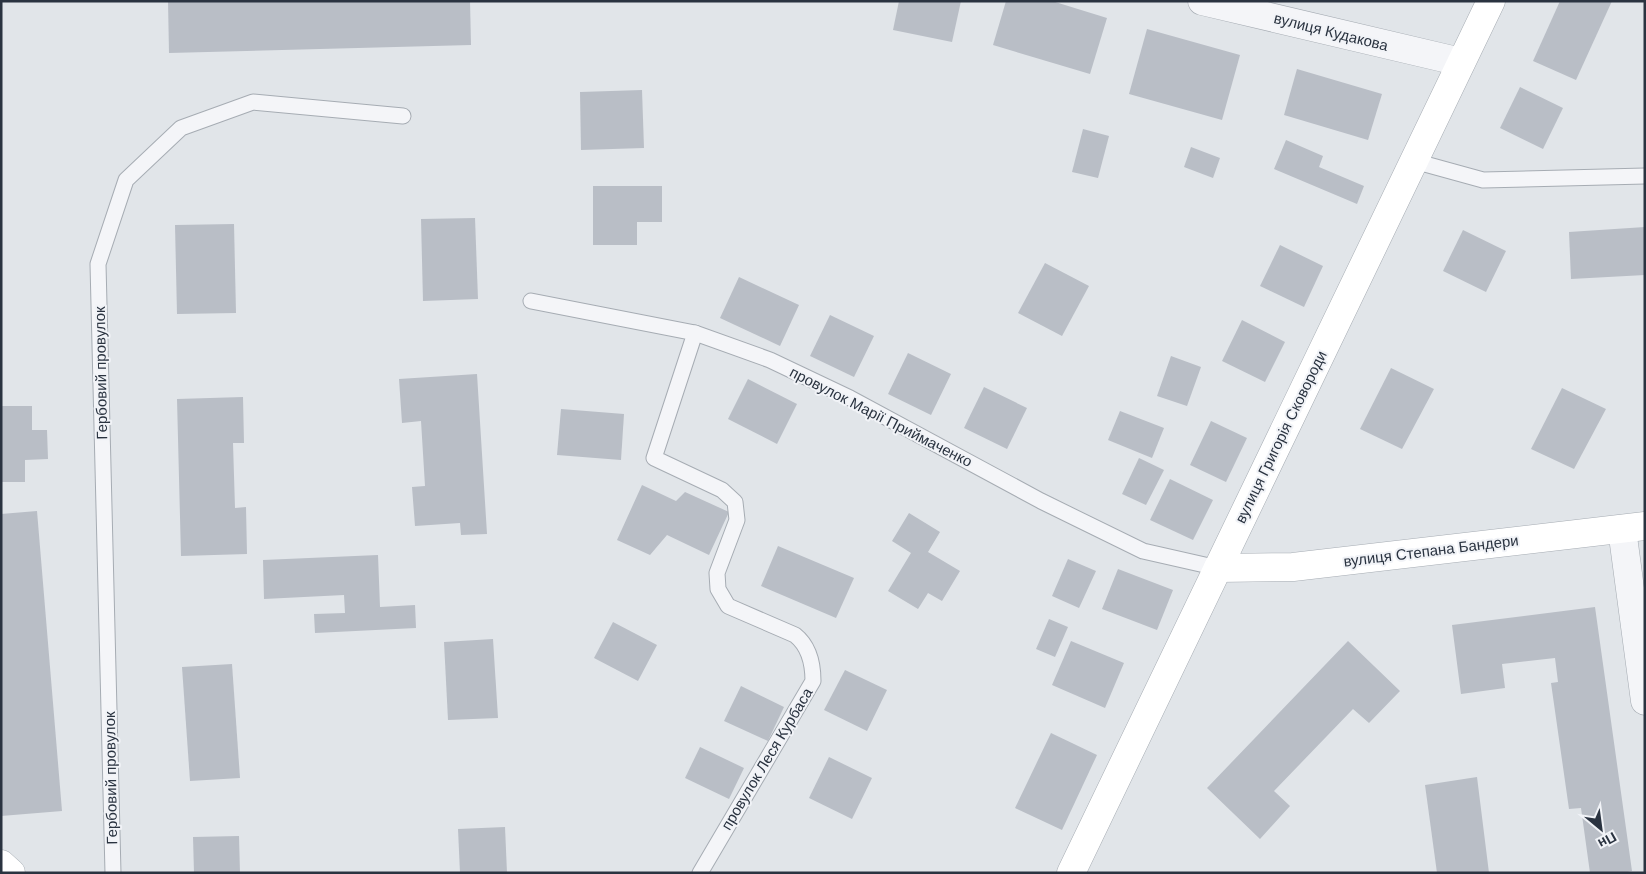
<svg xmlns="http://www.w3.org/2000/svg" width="1646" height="874" font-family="Arial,sans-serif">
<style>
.building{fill:#b9bec6}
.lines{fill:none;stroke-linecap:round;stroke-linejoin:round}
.lane-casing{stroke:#a6acb3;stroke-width:17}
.street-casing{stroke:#a6acb3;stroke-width:29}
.secondary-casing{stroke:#a6acb3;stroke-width:29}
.lane{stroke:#f4f5f8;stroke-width:15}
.street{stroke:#f4f5f8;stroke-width:28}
.secondary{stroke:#fff;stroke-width:28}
.labels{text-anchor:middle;stroke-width:4;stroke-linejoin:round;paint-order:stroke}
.street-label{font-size:15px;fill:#2a3340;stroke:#f1f3f7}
</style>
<rect width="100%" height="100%" fill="#e1e5e9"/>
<!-- building -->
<g class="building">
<polygon points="168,1 470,1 471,45 169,53"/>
<polygon points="899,1 961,1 952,42 893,30"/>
<polygon points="1006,1 1052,1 1107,18 1090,74 993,45"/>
<polygon points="1560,1 1612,1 1576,80 1533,61"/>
<polygon points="1147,29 1240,55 1222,120 1129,94"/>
<polygon points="1297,69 1382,94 1368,140 1284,115"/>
<polygon points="1520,87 1563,108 1543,149 1500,128"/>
<polygon points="642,90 644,148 581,150 580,92"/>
<polygon points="1083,129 1109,136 1098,178 1072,172"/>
<polygon points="1286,140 1323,156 1319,167 1364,186 1357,204 1274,169"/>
<polygon points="1191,147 1220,158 1213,178 1184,167"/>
<polygon points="593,186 662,186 662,222 637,222 637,245 593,245"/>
<polygon points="475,218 478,299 423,301 421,219"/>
<polygon points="234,224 236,313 177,314 175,225"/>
<polygon points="1645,227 1645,275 1571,279 1569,232"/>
<polygon points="1463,230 1506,251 1486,292 1443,271"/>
<polygon points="1280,245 1323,266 1304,307 1260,286"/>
<polygon points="1045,263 1089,286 1062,336 1018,313"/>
<polygon points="739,277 799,305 780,346 720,318"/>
<polygon points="830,315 874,336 854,377 810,356"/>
<polygon points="1242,320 1285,342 1265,382 1222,361"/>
<polygon points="908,353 951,374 931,415 888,394"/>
<polygon points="1171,356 1201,367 1187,406 1157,396"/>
<polygon points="1391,368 1434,389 1402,449 1360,429"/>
<polygon points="477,374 487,534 461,535 460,523 415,526 412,487 425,486 421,421 402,423 399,379"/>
<polygon points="748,379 797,404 777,444 728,419"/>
<polygon points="984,387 1027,408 1007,449 964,428"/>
<polygon points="1562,388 1606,409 1574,469 1531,449"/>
<polygon points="243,397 244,443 233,443 235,508 246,507 247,554 181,556 177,399"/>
<polygon points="1,406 32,406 32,430 47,430 48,459 25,460 25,482 1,482"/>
<polygon points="561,409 624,414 621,460 557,455"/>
<polygon points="1120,411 1164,428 1152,458 1108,440"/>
<polygon points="1211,421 1247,438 1226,482 1190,465"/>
<polygon points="1139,458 1164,470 1146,505 1122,494"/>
<polygon points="1170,479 1213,500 1193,540 1150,520"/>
<polygon points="642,485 676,501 685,492 729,512 709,555 667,535 650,555 617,540"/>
<polygon points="37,511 62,811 1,816 1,514"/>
<polygon points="909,513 940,532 928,552 960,571 942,601 928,593 918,609 888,591 911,553 892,541"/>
<polygon points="778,546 854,578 836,618 761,586"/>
<polygon points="378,555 380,607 415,605 416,628 315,633 314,614 345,613 344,595 264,599 263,560"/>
<polygon points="1068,559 1096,571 1079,608 1052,596"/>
<polygon points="1118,569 1173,590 1157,630 1102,609"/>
<polygon points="1595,607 1632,871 1623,873 1590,873 1581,808 1569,809 1551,683 1558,682 1555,658 1502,664 1505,688 1461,694 1452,625"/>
<polygon points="1049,619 1068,627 1055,657 1036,649"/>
<polygon points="613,622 657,645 638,681 594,658"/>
<polygon points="493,639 498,718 448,720 444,642"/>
<polygon points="1071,641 1124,663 1105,708 1052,685"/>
<polygon points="1348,641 1400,691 1369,723 1353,709 1274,791 1290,806 1260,839 1207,788"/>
<polygon points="232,664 240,778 190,781 182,667"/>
<polygon points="845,670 887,690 867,731 824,710"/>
<polygon points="741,686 784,707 768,741 724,721"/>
<polygon points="1051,733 1097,755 1062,830 1015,808"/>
<polygon points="700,747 744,768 729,799 685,778"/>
<polygon points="829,757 872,778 852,819 809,798"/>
<polygon points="1477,777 1489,873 1437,873 1425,785"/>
<polygon points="505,827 507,873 460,873 458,829"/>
<polygon points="239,836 240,873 194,873 193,837"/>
</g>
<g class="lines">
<defs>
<g id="lane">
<polyline points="1414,161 1483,180 1645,176"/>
<polyline points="531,301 695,333 770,360 850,398 1041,501 1143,551 1218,568"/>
<path d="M695,333L654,458L722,490L735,502L737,520L717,573L718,589L728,606L795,635C809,646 813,664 813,681L700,873"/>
<polyline points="113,873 98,264 126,180 181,128 253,102 403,116"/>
</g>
<g id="street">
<polyline points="1202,1 1461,62"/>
<polyline points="1622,529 1645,701"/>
</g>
<g id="secondary">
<polyline points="1218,568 1293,567 1645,526"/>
<polyline points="1,864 11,873"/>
<polyline points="1071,873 1491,1"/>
</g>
</defs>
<!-- lane casing -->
<use href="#lane" class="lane-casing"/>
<!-- street casing -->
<use href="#street" class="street-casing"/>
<!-- secondary casing -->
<use href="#secondary" class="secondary-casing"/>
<!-- lane -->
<use href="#lane" class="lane"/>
<!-- street -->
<use href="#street" class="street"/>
<!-- secondary -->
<use href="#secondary" class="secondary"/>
</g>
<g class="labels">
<!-- street labels -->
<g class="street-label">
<text transform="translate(1331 32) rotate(14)" y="5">вулиця Кудакова</text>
<text transform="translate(101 373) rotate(-91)" y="5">Гербовий провулок</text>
<text transform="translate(881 417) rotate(27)" y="5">провулок Марії Приймаченко</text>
<text transform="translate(1281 437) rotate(-64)" y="5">вулиця Григорія Сковороди</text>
<text transform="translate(1431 551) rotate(-7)" y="5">вулиця Степана Бандери</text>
<text transform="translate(767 759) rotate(-59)" y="5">провулок Леся Курбаса</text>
<text transform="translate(111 778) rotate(-91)" y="5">Гербовий провулок</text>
</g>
</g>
<!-- border -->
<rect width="1646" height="874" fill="none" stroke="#2a3340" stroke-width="5"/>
<!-- north arrow -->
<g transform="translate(1601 829) rotate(151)" stroke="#f1f3f7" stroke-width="4" paint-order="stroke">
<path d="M0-4L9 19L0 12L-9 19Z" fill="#2a3340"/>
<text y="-8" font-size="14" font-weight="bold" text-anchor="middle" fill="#2a3340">Пн</text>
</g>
</svg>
